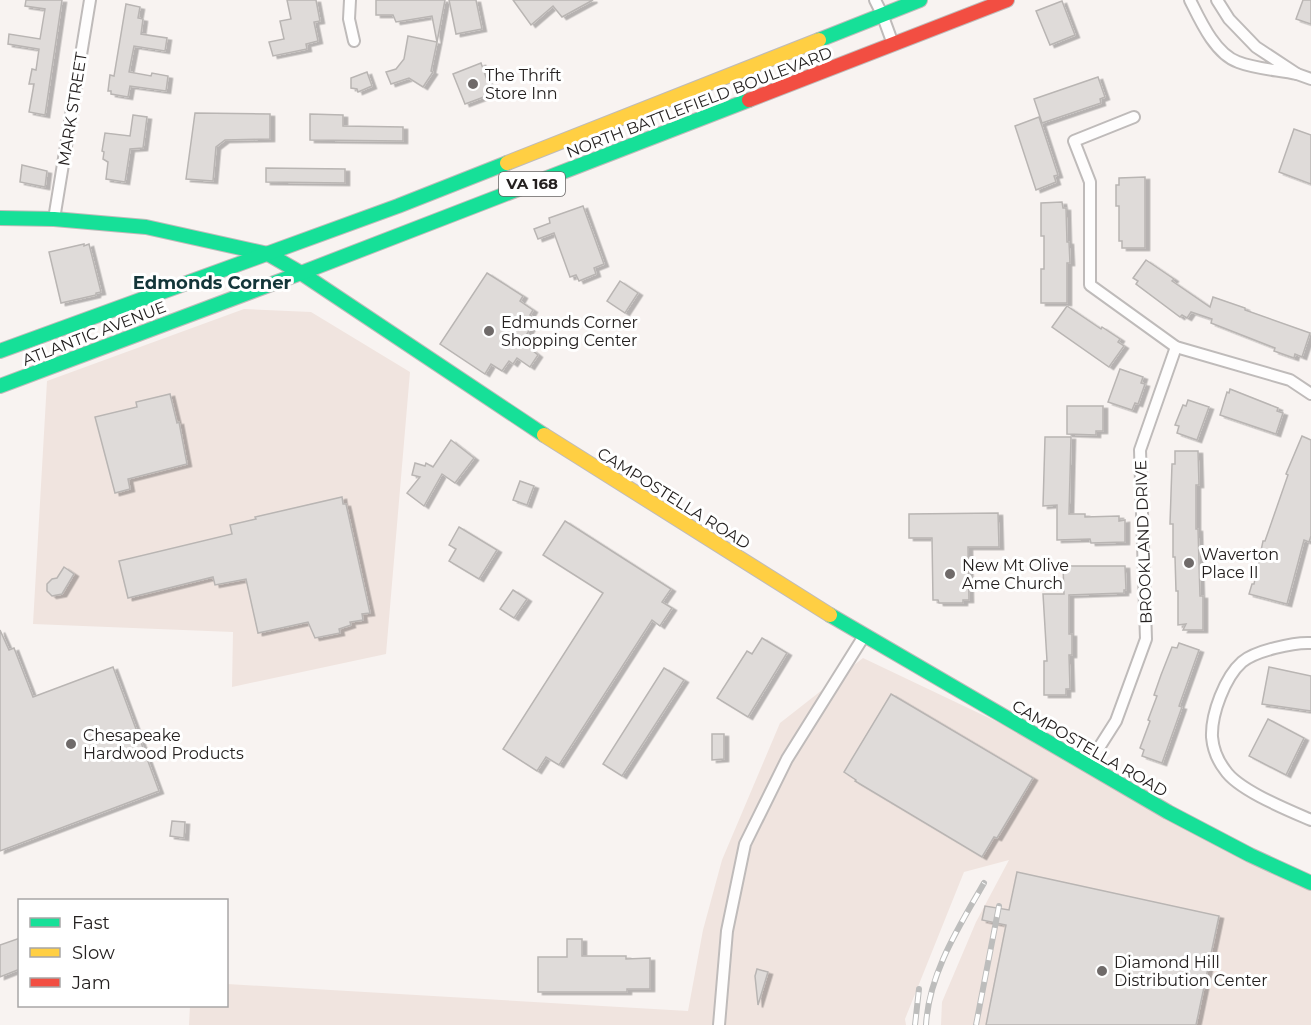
<svg xmlns="http://www.w3.org/2000/svg" width="1311" height="1025" font-family="Montserrat,sans-serif">
<style>
.built{fill:#f0e4df}
.building{fill:#dfdbd9;stroke:#b9b5b3;stroke-width:1.5;filter:url(#shadow)}
.lines{fill:none;stroke-linecap:round;stroke-linejoin:round}
.street-casing{stroke:#bfbbba;stroke-width:14}
.fast-casing{stroke:#bfbbba;stroke-width:16}
.slow-casing{stroke:#bfbbba;stroke-width:16}
.jam-casing{stroke:#bfbbba;stroke-width:16}
.street{stroke:#fefdfd;stroke-width:10}
.fast{stroke:#16e098;stroke-width:14}
.slow{stroke:#ffcf43;stroke-width:14}
.jam{stroke:#f24e42;stroke-width:14}
.rail-casing{stroke:#bdbdbc;stroke-width:6}
.rail{stroke:#fff;stroke-width:4;stroke-dasharray:11;stroke-linecap:butt}
.poi-dot{fill:#6f6a69;stroke:#fff;stroke-width:2}
.labels{text-anchor:middle;stroke-width:6;stroke-linejoin:round;paint-order:stroke}
.shield{fill:#fff;stroke:#666463;stroke-width:1.5}
.shield-label{font-size:15px;font-weight:bold;fill:#252120}
.poi-label{font-size:16px;fill:#252120;stroke:#fff;text-anchor:start}
.street-label{font-size:16px;fill:#252120;stroke:#fff}
.neighbourhood-label{font-size:18px;font-weight:bold;fill:#133539;stroke:#fff}
</style>
<defs>
<filter id="shadow"><feDropShadow dx="4.5" dy="2.5" stdDeviation="0" flood-color="#0004"/></filter>
</defs>
<rect width="100%" height="100%" fill="#f8f3f1"/>
<!-- built -->
<g class="built">
<polygon points="244,309 311,312 410,372 386,654 232,687 233,632 33,624 47,381"/>
<polygon points="863,658 1088,765 1311,879 1311,1025 941,1025 942,1002 976,922 1009,860 964,872 905,1019 906,1025 189,1025 190,1006 226,1006 227,984 688,1011 703,930 722,860 780,723"/>
</g>
<!-- building -->
<g class="building">
<polygon points="26,0 62,0 45,115 29,112 34,84 29,84 32,69 36,70 39,49 8,44 9,34 40,39 45,9 25,6"/>
<polygon points="287,0 316,0 320,21 314,22 318,41 306,44 307,49 273,56 269,42 284,39 280,21 291,19"/>
<polygon points="376,0 445,0 437,42 432,16 396,22 393,15 376,15"/>
<polygon points="449,0 476,0 482,29 456,34"/>
<polygon points="513,0 593,0 562,17 553,6 531,25"/>
<polygon points="1303,0 1311,0 1311,24 1296,19"/>
<polygon points="1062,1 1075,35 1050,45 1036,11"/>
<polygon points="126,4 140,7 138,18 143,19 141,34 167,38 165,51 134,46 129,72 151,76 152,73 168,76 166,91 130,86 128,97 111,94 111,91 108,91 110,75 114,76"/>
<polygon points="408,36 437,42 431,71 433,72 423,87 409,78 391,84 386,72 396,69 404,59"/>
<polygon points="481,63 492,94 465,104 453,74"/>
<polygon points="367,72 372,86 358,92 357,89 351,88 351,78"/>
<polygon points="1098,77 1105,97 1100,99 1101,103 1042,123 1034,99"/>
<polygon points="195,113 270,114 270,139 225,140 216,147 213,181 186,179"/>
<polygon points="310,114 343,115 343,126 403,127 403,141 310,140"/>
<polygon points="133,115 147,117 143,148 130,149 125,182 106,179 108,162 103,159 104,152 102,151 105,133 130,136"/>
<polygon points="1039,117 1058,175 1054,176 1056,182 1036,190 1015,126"/>
<polygon points="1294,129 1311,135 1311,184 1279,172"/>
<polygon points="22,165 47,171 45,187 20,182"/>
<polygon points="266,168 345,169 345,183 266,182"/>
<polygon points="1145,177 1145,248 1122,248 1122,241 1119,241 1119,206 1116,206 1116,185 1119,185 1119,178"/>
<polygon points="1062,202 1063,208 1066,208 1067,242 1069,242 1070,263 1067,263 1067,303 1041,303 1041,269 1044,269 1044,236 1041,236 1041,203"/>
<polygon points="583,206 604,264 594,268 596,274 579,281 576,275 570,277 554,233 538,239 534,229 550,223 549,218"/>
<polygon points="84,244 84,246 89,244 101,292 96,293 96,295 61,303 49,252"/>
<polygon points="1146,260 1174,279 1172,281 1210,307 1213,297 1245,308 1245,310 1310,333 1302,357 1295,354 1294,358 1274,351 1275,348 1211,323 1212,319 1191,312 1187,318 1182,315 1180,317 1136,284 1138,281 1133,278"/>
<polygon points="487,273 523,296 520,301 533,310 530,315 536,319 522,342 538,355 530,367 517,358 513,364 509,361 502,371 491,364 485,374 440,344"/>
<polygon points="620,281 638,293 625,313 607,301"/>
<polygon points="1067,306 1101,329 1102,327 1120,339 1118,342 1124,346 1109,367 1052,327"/>
<polygon points="1120,369 1143,377 1141,383 1145,384 1138,404 1135,403 1132,410 1108,402"/>
<polygon points="1230,389 1278,408 1277,411 1283,413 1276,434 1220,415 1227,392 1229,393"/>
<polygon points="170,394 177,423 179,422 187,464 128,479 130,489 115,493 95,417 137,407 136,402"/>
<polygon points="1188,400 1209,407 1197,440 1177,433 1179,426 1175,425 1183,405 1186,406"/>
<polygon points="1067,406 1103,406 1103,431 1096,431 1096,435 1067,434"/>
<polygon points="1302,436 1311,440 1311,536 1309,542 1304,540 1287,604 1249,594 1252,584 1254,584 1263,541 1265,541 1288,475 1286,474"/>
<polygon points="1045,437 1071,437 1069,514 1085,514 1085,517 1119,516 1119,521 1125,520 1125,542 1091,543 1090,539 1057,540 1057,505 1043,506"/>
<polygon points="451,440 474,458 455,483 442,474 424,506 407,493 420,477 412,475 415,463 425,466 426,463 433,467"/>
<polygon points="1175,451 1198,451 1199,485 1196,485 1196,529 1198,529 1200,596 1203,596 1203,630 1183,630 1186,624 1178,625 1178,591 1176,591 1175,557 1173,557 1173,524 1170,524 1172,464 1175,464"/>
<polygon points="520,481 534,486 527,505 513,500"/>
<polygon points="342,497 343,504 346,504 370,613 362,614 363,620 350,622 351,625 339,629 340,633 315,638 308,622 258,633 246,579 215,585 213,577 128,598 119,561 232,534 230,525 256,519 255,517"/>
<polygon points="998,513 999,547 968,547 969,600 963,600 963,603 939,603 938,600 933,600 932,538 909,538 909,514"/>
<polygon points="565,521 671,589 662,602 672,608 660,626 652,620 559,765 546,757 537,771 503,749 603,593 543,555"/>
<polygon points="459,527 497,550 479,579 449,561 456,549 449,545"/>
<polygon points="1063,566 1125,566 1126,590 1124,590 1124,593 1069,595 1069,634 1072,634 1072,655 1069,655 1070,689 1066,689 1066,695 1044,695 1044,661 1047,661 1043,594 1064,594"/>
<polygon points="64,567 74,574 62,594 52,596 47,591 47,584 52,579 57,578"/>
<polygon points="513,590 527,599 514,618 500,609"/>
<polygon points="0,630 9,650 14,648 33,697 113,667 159,791 0,851"/>
<polygon points="762,638 787,653 748,717 717,698 747,651 752,654"/>
<polygon points="1179,643 1199,650 1179,706 1182,707 1162,763 1142,756 1144,750 1140,748 1150,721 1148,720 1157,696 1154,695 1161,675 1172,647 1177,648"/>
<polygon points="1269,667 1311,676 1311,711 1262,704"/>
<polygon points="664,668 684,680 622,776 603,764"/>
<polygon points="891,694 1033,778 997,838 994,837 982,857 855,781 856,780 844,772"/>
<polygon points="1268,719 1304,738 1286,775 1249,756"/>
<polygon points="712,734 724,734 724,759 712,760"/>
<polygon points="172,821 185,822 184,838 170,836"/>
<polygon points="1017,872 1219,916 1196,1025 986,1025 1006,925 982,920 985,906 1009,910"/>
<polygon points="20,938 20,969 0,977 0,945"/>
<polygon points="567,939 582,939 582,956 626,956 626,959 650,958 650,989 627,989 627,992 538,992 538,957 567,957"/>
<polygon points="757,969 768,972 758,1005 755,976"/>
</g>
<g class="lines">
<defs>
<g id="street">
<polyline points="350,0 349,19 354,41"/>
<polyline points="875,0 882,14 893,44"/>
<path d="M1190,0C1200,20 1215,54 1238,62C1256,69 1278,70 1297,74L1256,47L1229,19L1217,0"/>
<polyline points="1297,74 1311,79"/>
<polyline points="1134,117 1074,141 1090,182 1090,285 1176,347 1290,380 1311,394"/>
<polyline points="54,219 90,0"/>
<path d="M1311,643C1294,642 1255,651 1242,662C1225,677 1211,714 1212,737C1213,748 1218,761 1225,770C1238,790 1288,810 1311,820"/>
<polyline points="1088,765 1116,721 1146,639 1140,450 1176,347"/>
<polyline points="719,1025 727,931 745,844 787,759 864,636"/>
</g>
<g id="fast">
<polyline points="819,40 920,0"/>
<polyline points="0,218 54,219 146,227 268,254 301,273 544,435"/>
<polyline points="0,351 398,206 507,163"/>
<polyline points="0,386 301,273 749,100"/>
<polyline points="830,615 1168,812 1250,855 1311,883"/>
</g>
<g id="slow">
<polyline points="507,163 819,40"/>
<polyline points="544,435 830,615"/>
</g>
<polyline id="jam" points="749,100 1007,0"/>
</defs>
<!-- street casing -->
<use href="#street" class="street-casing"/>
<!-- fast casing -->
<use href="#fast" class="fast-casing"/>
<!-- slow casing -->
<use href="#slow" class="slow-casing"/>
<!-- jam casing -->
<use href="#jam" class="jam-casing"/>
<!-- street -->
<use href="#street" class="street"/>
<!-- fast -->
<use href="#fast" class="fast"/>
<!-- slow -->
<use href="#slow" class="slow"/>
<!-- jam -->
<use href="#jam" class="jam"/>
<defs>
<g id="rail">
<polyline points="915,1025 919,989"/>
<path d="M926,1025C929,973 959,927 984,883"/>
<polyline points="976,1025 999,906"/>
</g>
</defs>
<!-- rail casing -->
<use href="#rail" class="rail-casing"/>
<!-- rail -->
<use href="#rail" class="rail"/>
</g>
<!-- markers -->
<g class="poi-dot">
<circle cx="473" cy="84" r="6"/>
<circle cx="489" cy="331" r="6"/>
<circle cx="1189" cy="563" r="6"/>
<circle cx="950" cy="574" r="6"/>
<circle cx="71" cy="744" r="6"/>
<circle cx="1102" cy="971" r="6"/>
</g>
<g class="labels">
<!-- shield labels -->
<rect class="shield" x="499" y="172" width="66" height="24" rx="4.5"/>
<g class="shield-label">
<text x="532" y="189">VA 168</text>
</g>
<!-- poi labels -->
<g class="poi-label">
<text x="485" y="81">The Thrift<tspan x="485" dy="18">Store Inn</tspan></text>
<text x="501" y="328">Edmunds Corner<tspan x="501" dy="18">Shopping Center</tspan></text>
<text x="1201" y="560">Waverton<tspan x="1201" dy="18">Place II</tspan></text>
<text x="962" y="571">New Mt Olive<tspan x="962" dy="18">Ame Church</tspan></text>
<text x="83" y="741">Chesapeake<tspan x="83" dy="18">Hardwood Products</tspan></text>
<text x="1114" y="968">Diamond Hill<tspan x="1114" dy="18">Distribution Center</tspan></text>
</g>
<!-- street labels -->
<g class="street-label">
<text transform="translate(699 102) rotate(-21)" y="6">NORTH BATTLEFIELD BOULEVARD</text>
<text transform="translate(72 109) rotate(-81)" y="6">MARK STREET</text>
<text transform="translate(94 333) rotate(-21)" y="6">ATLANTIC AVENUE</text>
<text transform="translate(674 498) rotate(32)" y="6">CAMPOSTELLA ROAD</text>
<text transform="translate(1143 542) rotate(-92)" y="6">BROOKLAND DRIVE</text>
<text transform="translate(1090 748) rotate(30)" y="6">CAMPOSTELLA ROAD</text>
</g>
<!-- neighbourhood labels -->
<g class="neighbourhood-label">
<text x="212" y="289">Edmonds Corner</text>
</g>
</g>
<!-- legend -->
<rect x="18" y="899" width="210" height="108" fill="#ffffff" stroke="#a8a6a6" stroke-width="1.5"/>
<rect x="30" y="918" width="30" height="9" fill="#16e098" stroke="#a8a6a6" stroke-width="1.5"/>
<text x="72" y="929" font-size="18" fill="#252120">Fast</text>
<rect x="30" y="948" width="30" height="9" fill="#ffcf43" stroke="#a8a6a6" stroke-width="1.5"/>
<text x="72" y="959" font-size="18" fill="#252120">Slow</text>
<rect x="30" y="978" width="30" height="9" fill="#f24e42" stroke="#a8a6a6" stroke-width="1.5"/>
<text x="72" y="989" font-size="18" fill="#252120">Jam</text>
</svg>
